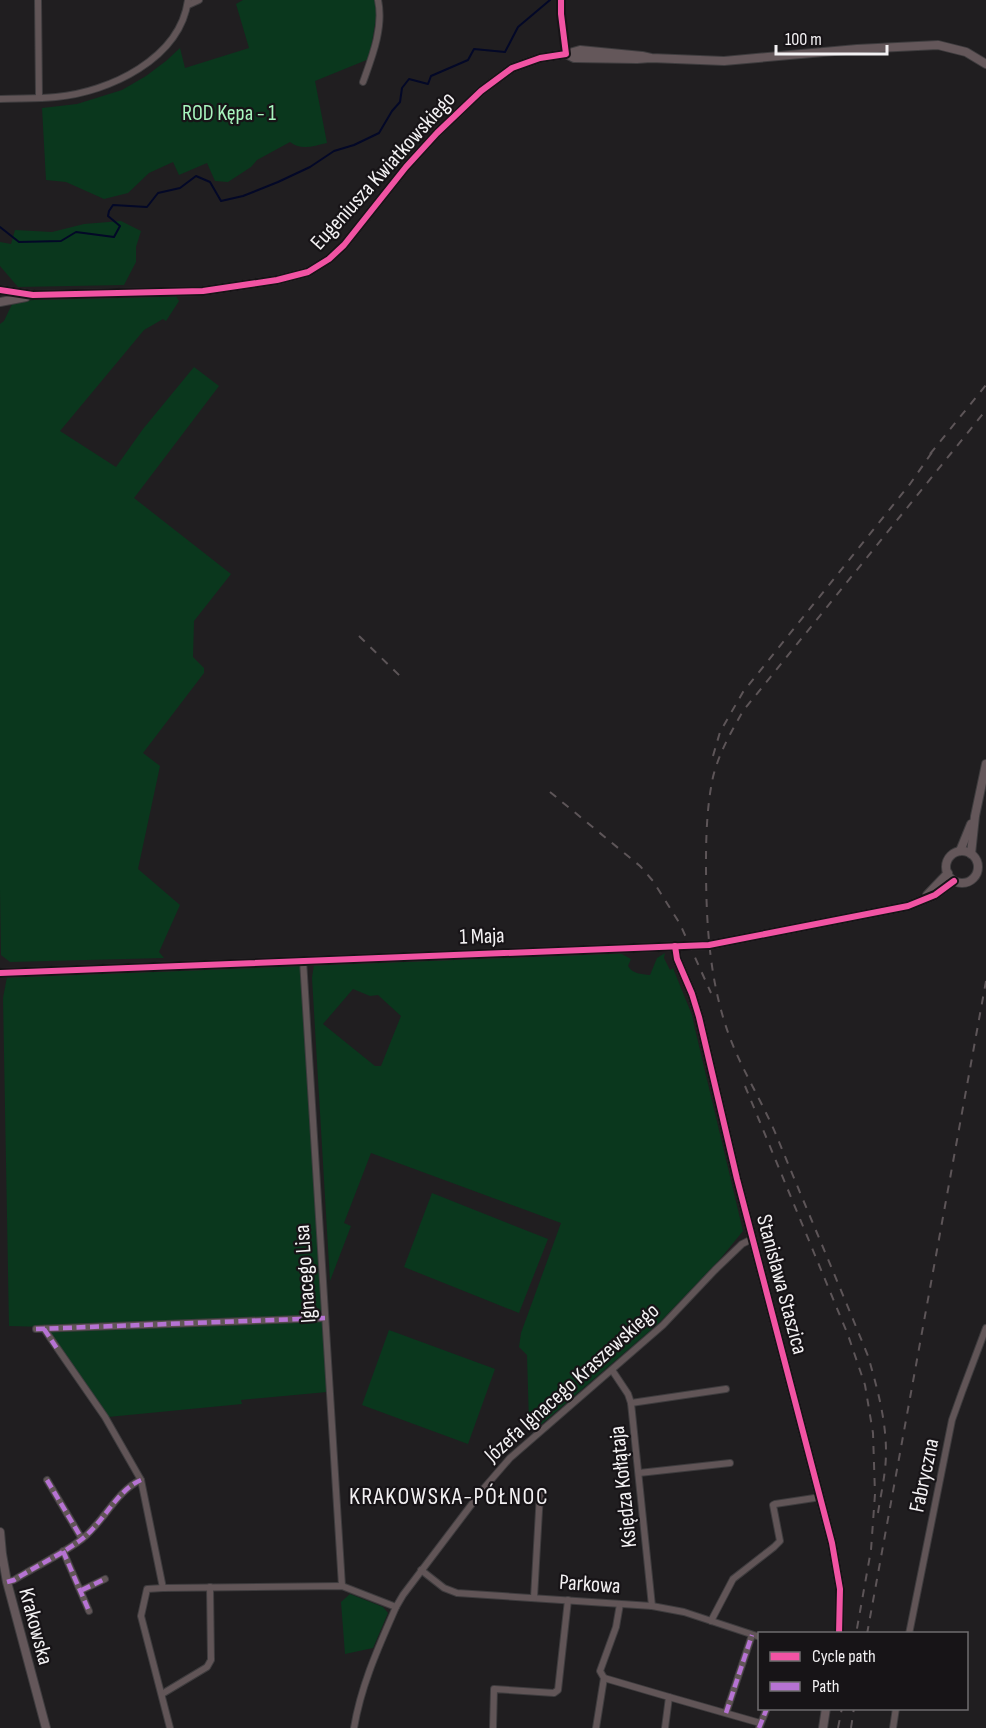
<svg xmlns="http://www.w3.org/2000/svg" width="986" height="1728" font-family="'Sofia Sans Condensed',sans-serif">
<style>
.green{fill:#0a371d;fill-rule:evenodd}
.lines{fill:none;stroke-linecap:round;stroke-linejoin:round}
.stream{stroke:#030827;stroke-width:2}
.street-casing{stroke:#3e3c3e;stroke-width:8}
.secondary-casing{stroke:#3e3c3e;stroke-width:10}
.street{stroke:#615557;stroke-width:6}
.secondary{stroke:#64575a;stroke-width:8}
.rail{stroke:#5d5558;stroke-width:2;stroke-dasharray:8 8;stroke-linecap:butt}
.quiet{stroke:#b673d3;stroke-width:4.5;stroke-dasharray:9 4.5;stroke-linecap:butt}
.cycleway-casing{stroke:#171417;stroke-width:10}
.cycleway{stroke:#f153a3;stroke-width:6}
.labels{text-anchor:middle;stroke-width:4.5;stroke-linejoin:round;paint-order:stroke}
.park-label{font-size:22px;fill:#a8f5be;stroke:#171417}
.street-label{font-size:22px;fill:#f3f1f3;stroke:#171417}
.neighbourhood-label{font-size:24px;letter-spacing:1.5px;fill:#f3f1f3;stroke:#171417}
</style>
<rect width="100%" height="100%" fill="#201e20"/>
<!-- green -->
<g class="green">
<path d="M243,0H375L378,7L369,59L315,81L327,143C313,146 302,151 290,142L257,160L251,167L228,182L215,181L207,163L179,175L173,162L149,173L128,193L104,199L66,182L46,180L42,108L77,104L122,90L146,76L166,61L180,48L185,68L249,48L236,4Z"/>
<polygon points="121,221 141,231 136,247 136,262 124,285 18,287 0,266 0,242 11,244 15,230 52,232 84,224"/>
<polygon points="176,296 179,301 166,321 163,319 144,330 60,431 116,467 143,429 194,367 219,386 134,498 231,574 194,621 193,657 204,668 204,673 143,753 160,766 138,869 180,905 159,952 164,958 10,962 1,955 0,890 0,324 4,321 13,302 34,300"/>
<path d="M620,953L631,959L628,966C633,974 641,974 650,975L657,958L665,953L664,958L670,970L673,968L692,1015L695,1029L743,1231L721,1258L660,1322L535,1430L529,1423L527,1355L519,1347L521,1333L561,1223L371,1153L344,1223L351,1226L330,1281L312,978L314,964ZM353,989L370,996L378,995L401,1016L381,1066H375L323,1024Z"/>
<polygon points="297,965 300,966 302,970 327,1392 241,1400 242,1404 108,1417 46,1327 9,1326 3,998 7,977"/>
<polygon points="432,1193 548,1239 519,1313 404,1267"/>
<polygon points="389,1330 495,1369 468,1444 362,1405"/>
<polygon points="350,1594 383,1607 388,1613 373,1648 345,1654 341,1602"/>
</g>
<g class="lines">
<!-- stream -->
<polyline class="stream" points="0,227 19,242 61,241 76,232 114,237 120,226 108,216 109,211 113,205 147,207 158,193 180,188 196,176 210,182 221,201 243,196 278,182 310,167 334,151 354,145 379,133 392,111 400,102 402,88 409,79 428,84 431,76 468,60 474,49 505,52 518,27 550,0"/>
<defs>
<g id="street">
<polyline points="38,0 39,97"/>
<polyline points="561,0 561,14 566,54"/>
<polyline points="188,5 199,0"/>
<path d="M363,82C372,57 384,27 378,0"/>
<path d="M0,99C18,98 37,99 56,97C109,92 180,59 188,0"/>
<polyline points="303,960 342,1586"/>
<polyline points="36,1329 325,1318"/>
<polyline points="44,1329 105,1417 141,1480 163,1588"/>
<polyline points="612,1370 628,1394 631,1403 652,1606"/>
<polyline points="631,1403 726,1389"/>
<polyline points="639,1473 730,1463"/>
<polyline points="47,1480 82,1539"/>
<polyline points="63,1551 89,1611"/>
<polyline points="421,1570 444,1588 457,1593 652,1606 684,1612 760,1637"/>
<path d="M7,1582L14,1580C36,1566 61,1555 82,1539C103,1523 117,1490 141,1480"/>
<polyline points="82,1590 105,1579"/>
<polyline points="534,1598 540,1493"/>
<polyline points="711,1621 733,1579 774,1547 780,1541 773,1505 775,1504 821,1497"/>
<polyline points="909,1634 952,1420 962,1392 986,1328"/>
<polyline points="604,1678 669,1697 665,1728"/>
<polyline points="162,1694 207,1667 211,1660 210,1587"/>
<polyline points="669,1697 760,1723"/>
<polyline points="726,1713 752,1635"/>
<polyline points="170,1728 141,1616 147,1589 163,1588 342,1586 396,1607"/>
<path d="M354,1728C361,1685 379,1646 396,1607L403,1595L484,1488L510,1458L663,1325L715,1270L742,1244L752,1239"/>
<polyline points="493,1728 494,1689 554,1693 558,1690 568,1600"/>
<polyline points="596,1728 604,1678 600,1671 616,1627 620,1604"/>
<polyline points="759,1728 767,1708"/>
<polyline points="893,1728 896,1708"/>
</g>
<g id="secondary">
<polyline points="651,58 642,56 580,50 566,54 574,58 637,59 651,58 724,61 857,49 938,45 966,52 986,64"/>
<polyline points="0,290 33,295 203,291 277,280 308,272 329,259 344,245 406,167 437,133 481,91 512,68 540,58 566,54"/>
<polyline points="0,302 26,297"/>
<polyline points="960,851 971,824"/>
<circle cx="962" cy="867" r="16"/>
<polyline points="971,854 975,816 986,764"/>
<polyline points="927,895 948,873"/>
<polyline points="675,946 677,959 692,994 699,1017 737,1179 832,1543 840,1589 839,1634"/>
<polyline points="0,973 709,945 908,906 935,895 954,881"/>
<polyline points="0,1532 2,1554 7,1582 46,1728"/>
<polyline points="823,1728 826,1708"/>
</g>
</defs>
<!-- street casing -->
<use href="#street" class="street-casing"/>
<!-- secondary casing -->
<use href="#secondary" class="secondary-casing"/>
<!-- street -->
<use href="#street" class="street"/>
<!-- secondary -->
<use href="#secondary" class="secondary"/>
<!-- rail -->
<g class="rail">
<polyline points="930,454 986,385"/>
<polyline points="359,636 400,676"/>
<polyline points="713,756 720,732 743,692 910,484 935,448"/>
<polyline points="550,792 623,852 640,866 653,881 680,924 711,993"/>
<polyline points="745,1086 848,1335 865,1385 873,1433 875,1494 871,1550 856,1634"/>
<path d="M878,1513C881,1493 886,1473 886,1452C886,1419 877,1387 868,1356C838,1282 807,1210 777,1137C763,1103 743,1072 730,1038C709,982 706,922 706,863C706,835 707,805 713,777C719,753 731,732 743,711L986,410"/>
<polyline points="867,1634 986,981"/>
<polyline points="838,1728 842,1708"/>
<polyline points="851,1728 854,1708"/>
</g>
<!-- quiet -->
<g class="quiet">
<polyline points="36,1329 325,1318"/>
<polyline points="44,1329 58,1350"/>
<polyline points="47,1480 82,1539"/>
<polyline points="63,1551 89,1611"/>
<path d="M7,1582L14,1580C36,1566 61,1555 82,1539C103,1523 117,1490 141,1480"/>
<polyline points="82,1590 105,1579"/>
<polyline points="726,1713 752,1635"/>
<polyline points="759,1728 767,1708"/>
</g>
<defs>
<g id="cycleway">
<polyline points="0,290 33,295 203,291 277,280 308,272 329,259 344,245 406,167 437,133 481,91 512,68 540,58 566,54 561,14 561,0"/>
<polyline points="675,946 677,959 692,994 699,1017 737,1179 832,1543 840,1589 839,1634"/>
<polyline points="0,973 709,945 908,906 935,895 954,881"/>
</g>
</defs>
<!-- cycleway casing -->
<use href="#cycleway" class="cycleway-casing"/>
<!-- cycleway -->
<use href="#cycleway" class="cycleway"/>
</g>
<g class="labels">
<!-- park labels -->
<g class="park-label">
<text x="229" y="120">ROD Kępa - 1</text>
</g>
<!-- street labels -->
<g class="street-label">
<text transform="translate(382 170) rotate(-48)" y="8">Eugeniusza Kwiatkowskiego</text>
<text transform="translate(482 935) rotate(-2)" y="8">1 Maja</text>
<text transform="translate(304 1274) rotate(-94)" y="8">Ignacego Lisa</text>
<text transform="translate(783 1284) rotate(75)" y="8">Stanisława Staszica</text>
<text transform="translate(571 1382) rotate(-42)" y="8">Józefa Ignacego Kraszewskiego</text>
<text transform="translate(923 1475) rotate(-78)" y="8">Fabryczna</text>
<text transform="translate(622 1487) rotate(-96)" y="8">Księdza Kołłątaja</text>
<text transform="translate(590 1583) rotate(4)" y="8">Parkowa</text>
<text transform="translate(37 1626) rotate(75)" y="8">Krakowska</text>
</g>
<!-- neighbourhood labels -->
<g class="neighbourhood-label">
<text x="449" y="1504">KRAKOWSKA-PÓŁNOC</text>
</g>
</g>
<!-- legend -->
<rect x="758" y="1632" width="210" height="78" fill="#171417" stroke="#6f6c6f" stroke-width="1.5"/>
<rect x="770" y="1652" width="30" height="9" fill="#f153a3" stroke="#6f6c6f" stroke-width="1.5"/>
<text x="812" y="1662" font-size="18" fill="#f3f1f3">Cycle path</text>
<rect x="770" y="1682" width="30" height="9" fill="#b673d3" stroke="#6f6c6f" stroke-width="1.5"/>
<text x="812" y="1692" font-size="18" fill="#f3f1f3">Path</text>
<!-- scale -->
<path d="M776 45v9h111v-9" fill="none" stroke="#f3f1f3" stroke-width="3"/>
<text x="785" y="45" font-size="18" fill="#f3f1f3" stroke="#171417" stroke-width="4.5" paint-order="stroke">100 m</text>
</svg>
